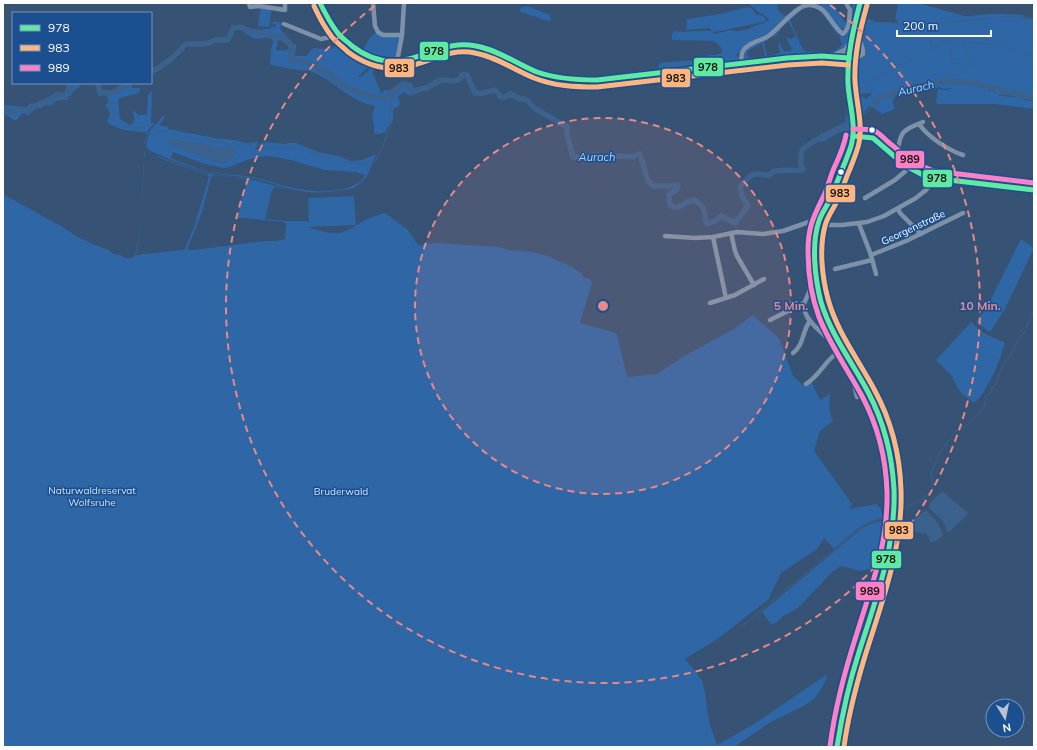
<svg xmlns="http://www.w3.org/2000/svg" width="1037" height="750" font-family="Mulish,sans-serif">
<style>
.green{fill:#2f66a5;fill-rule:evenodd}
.water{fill:#3b618d}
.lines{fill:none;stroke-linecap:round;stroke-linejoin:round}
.stream{stroke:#3b618d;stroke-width:1}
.river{stroke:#3b618d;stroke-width:5.5}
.minor{stroke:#7d92a8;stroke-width:4.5}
.major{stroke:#7d8ea7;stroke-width:6}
.bus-1-casing{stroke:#1b4f8f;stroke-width:8}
.bus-2-casing{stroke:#1b4f8f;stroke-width:8}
.bus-3-casing{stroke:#1b4f8f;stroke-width:8}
.bus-1{stroke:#60e9a3;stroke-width:5}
.bus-2{stroke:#ffb580;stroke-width:5}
.bus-3{stroke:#ff80c5;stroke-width:5}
.ring{fill:none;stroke:#e88989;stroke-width:2;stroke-dasharray:7 5}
.bus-dot{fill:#fff;stroke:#1b4f8f;stroke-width:1.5}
.labels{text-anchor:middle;stroke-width:3;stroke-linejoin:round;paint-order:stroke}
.street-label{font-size:10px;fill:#fff;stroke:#1b4f8f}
.park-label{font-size:10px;fill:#cfe3fa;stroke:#1b4f8f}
.water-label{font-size:11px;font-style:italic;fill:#b5d3f5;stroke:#1b4f8f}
.centre{fill:#e88989;stroke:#1b4f8f;stroke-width:2}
.ring-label{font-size:12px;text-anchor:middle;font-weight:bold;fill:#e88989;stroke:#1b4f8f;stroke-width:3;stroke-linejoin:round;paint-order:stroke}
.line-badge{stroke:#1b4f8f;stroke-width:1.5}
.pale-badge-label{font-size:11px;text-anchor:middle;font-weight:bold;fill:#111}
</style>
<rect width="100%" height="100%" fill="#365274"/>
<!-- green -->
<g class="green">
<path d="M748,3H780L777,7L778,10L784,16L786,15L788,16L769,33L738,53L736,55L740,59L738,60L660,69L658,67L660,63L669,62L701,60L709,55H715L722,53C722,47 718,44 713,41L672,40V34L674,31C686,33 699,30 712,31L709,28L686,30L687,19L715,15L748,7L752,8L757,16L758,14L765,17L766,19V21L763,22L715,32L712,31L714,34L730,30L737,31L745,30L749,29L751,27L764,23L769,20L767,17L757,11Z"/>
<polygon points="822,3 832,3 847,25 845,29 838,28 822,8 821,4"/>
<path d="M853,3H857L851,35L846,48L833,54L799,56L745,61L744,59C742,46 763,41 773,35C776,33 778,31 780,28L781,30L776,35L782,48L785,52L792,50L786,37H787L790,39L796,36L788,21C796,11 811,0 822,12C829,18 834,28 839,35L842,37C846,37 847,35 848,32ZM811,7L817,9L821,12L840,38L842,44C838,52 827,54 819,53C814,52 811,50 806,52L802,48L790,20L802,9ZM773,36L776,37L778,40L780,53L767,56L764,43V42ZM762,43L765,56L752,58L748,57L747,54L749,50Z"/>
<path d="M870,3H874L869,7L866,18L877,22L899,23L895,19L898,3H918L965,16C974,16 983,14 991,14C1002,14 1013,14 1024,15L1023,18L1034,19V99H1026L1019,96L998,95L990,89L988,91L986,90L988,91L992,90L999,96L1018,97L1025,100L1034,101V109L995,104H938L936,103L938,89L947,90L954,88L944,89L939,87C932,90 927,93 919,89C911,93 908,97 898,93L892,101L894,106L895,109L882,114L873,107L856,123V122L873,106L877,99H876L856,121L853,101V97H864L865,99L871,95V93L853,95V89H856L857,86V84H854L857,62L864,55L860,35L861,34L864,33V30H861V27L866,10Z"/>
<polygon points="261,6 272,8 269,27 258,26"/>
<polygon points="527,6 550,15 551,21 549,21 545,20 519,11 522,7"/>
<path d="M273,21L282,23L280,29L291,41L286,43L282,40H279L277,43L278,45L276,49L277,50C284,51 289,51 293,44H295L296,45L295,56H306L313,48L324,49L345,45L367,62L369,66L358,77L362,76L369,70V68L371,65L374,71L372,72L375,78L381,93L383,92L384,90C393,92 397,86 403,81L408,82L413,84V88C423,89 431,81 439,78L441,77V79C439,81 436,82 433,85C426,90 419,93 410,96L404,92L400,95L398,97L400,103L399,106L393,109C393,117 395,125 386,128V132L382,133L381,134H374C374,131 374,127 374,124C372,118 371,114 375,108L374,105C356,105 332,80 315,73C309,70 304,70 298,70C290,69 278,66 270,65L271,50L273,42L272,38L270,37L255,39L242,31L243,26L261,32L263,29H270L272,27H275L276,25L273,24Z"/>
<path d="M376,32L399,37L400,39L396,59C385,60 374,57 365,52V50L363,49L369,39Z"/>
<path d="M71,83H79L80,86L73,92L72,95L69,96L68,100C62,100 56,99 52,105H46L41,108H36L29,115L22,113L17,120H14L6,115L3,116V106L5,105L26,107L31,103C40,106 43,99 52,99L56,92L64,94L65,90Z"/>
<path d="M95,83H100L101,90L106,91L118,90L119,88L123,83H132V88H140L139,93L120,98L118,100L120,119L130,125L132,124L135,119L133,115V112L134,111L138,115H145L147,113L148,95L152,91L151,122L152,124L154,122L155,123L148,130L145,143L144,142L146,136V132C133,132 117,130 107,122L110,114L108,108L105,106L108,103L107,95L102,93L100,96H98Z"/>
<path d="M163,116L165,117L159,125L168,127V129L220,139H226L240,141L242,142L245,143L258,142V143L257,144V147L254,150L260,149L261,143L267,142L283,144L288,143H296L319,152L339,156L351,161L362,160L374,155H376C371,167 367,181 354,188C349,190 342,190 337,191C325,193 312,193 300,191C283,188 267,181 250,178C237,175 224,176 211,173C192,169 166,158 148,150L146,145L149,132ZM170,139L178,141L203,144L215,147H226L234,150L237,152C233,158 229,162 221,163L172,145ZM173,152L202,163L223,168L230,167L249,159L266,156L275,157L291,160L325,170L356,172L365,175C357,192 322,193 306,190C288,188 270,181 252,177C238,174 223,175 209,172C196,169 184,163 171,158Z"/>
<path d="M850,116V132C838,129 831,138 821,143L820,134C822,133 824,133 827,132C834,130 838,124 846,122L845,117Z"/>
<path d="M144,152L145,153L143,167L142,221L136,255L182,250L185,249L195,224L209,177L208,175L156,157V156L204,173L216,175L249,179L283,188L282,189L275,187L272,190L265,219L288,221H306L309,222L308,198L354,196L356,225L309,227L310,228L329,233H340L350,229L369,218L385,213L408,230L418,245L437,243L499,247L509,250L531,252L545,255L572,267L582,274L584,278L590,279L592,283L580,323L606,330L617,334L627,377L657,374L684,356L734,329L753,315L779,338L793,376L803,385L811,381L820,400L830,394C829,404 829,412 833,421L820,431L814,451L852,504L849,509L877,504L880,508L883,517L862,525L834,549L824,538L817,549L781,573L768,600L716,640L685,659L702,680L705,692L709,722L717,745L754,724L826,675L827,678L821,689L814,699L804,706L771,722L734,747H3V194L61,226L78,237L102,248L107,249L114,254L120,255L125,258H132L135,255L142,220ZM214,175L237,178L247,180L241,200L238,218H245L284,222L286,223L285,239L275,241H264L193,250H188V248L202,212L211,177Z"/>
<polygon points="1021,239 1034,248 1005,309 990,332 976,322 986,309"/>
<path d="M971,322C981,332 991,338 1005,342C1000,361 989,390 974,403L961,393L952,378L953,377L936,360Z"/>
<polygon points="880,521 885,522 886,527 878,567 861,571 841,566 832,572 800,606 793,611 783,616 776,623 771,624 762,612 862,528 868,525"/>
</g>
<!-- water -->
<g class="water">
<path d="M168,139H170L178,141L203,144L215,147H226L234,150L237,152C233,158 229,162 221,163L172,145L168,143Z"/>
<polygon points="941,492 943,492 968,513 968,514 949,532 948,532 942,520 929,508 930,503"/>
<path d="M925,511H927C934,518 941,525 943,536C939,539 935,543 930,542L928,536L926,534L904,530L903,529L904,525Z"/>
</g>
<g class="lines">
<!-- stream -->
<g class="stream">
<polyline points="930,39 931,48"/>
<polyline points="950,41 952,63 972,66"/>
<polyline points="962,41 964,47 977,64"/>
<polyline points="108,92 109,99 112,104 113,119 115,123 119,126 139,128 146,127 157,131 164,131 168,132 179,137 193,138 201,140 217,141 234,146 253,144 269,147 296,147 319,156 333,158 353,163 370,163 375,162 384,143 388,131 392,95"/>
<path d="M854,92L858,61C876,51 858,44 864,32C866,29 870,25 873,22L905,24L921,27L924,26L926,24L946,23L1008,16L1034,18"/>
<polyline points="862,94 864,86 866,84 945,41 963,41 995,45 1034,56"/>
<polyline points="862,96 858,109 865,112"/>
<polyline points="853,106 854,97"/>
<polyline points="848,125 846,111 847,109 849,108"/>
<path d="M897,511C908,504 923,503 931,491C936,484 930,479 932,471C934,466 941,450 945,446C947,443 953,434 956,431C958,430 962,429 964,427C967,425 969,423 971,421C981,412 985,409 986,396L991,392L992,388L996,384L1001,369L1011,355L1018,339L1024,333L1030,318L1034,311"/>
<polyline points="740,628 864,525 884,518 889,515"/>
</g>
<!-- river -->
<g class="river">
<path d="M151,72C166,65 175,56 186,44H201L209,43L216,40H228L233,28L241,27L250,31L263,33L274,37L280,36L291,45V60C303,61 315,65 325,71C332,75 336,81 342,85C348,89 355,91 362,93C366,95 371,97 376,97C381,98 388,98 391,95C393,94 393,92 395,90C398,86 404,84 408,85L412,91L427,88L439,81L445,80L454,81L460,79L462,75H467L475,93H483L495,90L501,97H505L511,94L520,99H524L528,101L534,108L567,127V134L573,157H579L597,155L606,158L616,156L632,157L640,154L648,181L653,186H669L678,185L677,189L669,195V201L671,206L677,208L685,203L695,200C700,204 704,207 705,214C705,218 705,220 707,224L717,220L721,216L735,223L748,206L742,196L740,187C742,184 750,176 752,175C761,171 767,180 774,171C778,171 781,170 785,170C792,170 797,172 803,169L801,165V153L803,149L816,140L821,138L834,130L846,127L856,122"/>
<polyline points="98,83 100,91 101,93 116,92 119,89 130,83"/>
<polyline points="873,105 881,96 891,95 896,90 905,91 916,86 931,83 940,81 961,82 974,83 1028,97 1034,98"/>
<path d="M3,111C9,110 15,115 19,109L27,110L52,98C56,94 60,95 66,96L69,91V87L74,83"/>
</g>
<!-- minor -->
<g class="minor">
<polyline points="249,3 250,7 259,6 285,10 285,3"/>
<path d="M320,3C325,13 330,23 337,32C341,37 345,41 350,44C368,59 386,66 409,59C434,52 449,40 476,46C499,50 517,64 538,72C557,80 577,80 597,80L787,58L822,56L857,58L863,54C864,47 859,42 858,35C858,25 863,15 866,6L868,3"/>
<polyline points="373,3 375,26 378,32 383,35 402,35"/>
<polyline points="284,24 321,39 331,37 338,34"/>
<polyline points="397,62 402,35 404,3"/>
<path d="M742,63C741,59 741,55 743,51C748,43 759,41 767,37C779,29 787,16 800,8C804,5 809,4 815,6C827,8 832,27 843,34C850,29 849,18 850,10L846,3"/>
<path d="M919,124C928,137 948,150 963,155"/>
<path d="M853,136L870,137L873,138C892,155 908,171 932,178L1034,190"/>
<path d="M892,155C902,147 897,141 903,133C908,127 917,125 923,122"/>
<polyline points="865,198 895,180 909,168"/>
<polyline points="898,209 900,213 921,234"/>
<polyline points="859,224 871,255 876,274"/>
<path d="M816,230L812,231L811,234C811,240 810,246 810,253C810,265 813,277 810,289C808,299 801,302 805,312C809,324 821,331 829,340C844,356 853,377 857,397L864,396L868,393"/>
<polyline points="731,233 735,251 737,256 754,285"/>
<polyline points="665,236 695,238 713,237 737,232 763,234 783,231 809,222 815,222 827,225 842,225 867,222 884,216 916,198 926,190 930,185 932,178"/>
<polyline points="713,237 726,298"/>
<polyline points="871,255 906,241 963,213"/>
<polyline points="835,269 872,260"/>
<polyline points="710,303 735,295 764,279"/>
<polyline points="770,320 804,303"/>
<path d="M793,353C804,345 802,331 810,321"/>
<path d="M806,384C820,375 825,361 838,352"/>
</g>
<!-- major -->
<g class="major">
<polyline points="834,56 846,50 850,44"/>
<path d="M837,747C842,705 855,664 868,624C880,585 894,545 894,504C895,469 888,434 873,402C861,377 843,354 831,328C821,306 815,282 815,257C815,248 815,238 817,229C819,217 826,208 831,197C838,180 844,164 851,147C855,135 852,123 851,110C849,98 848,86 848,73C848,50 854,26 860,3"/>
</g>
<defs>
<g id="bus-1">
<path d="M320,3C325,13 330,23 337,32C341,38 347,41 352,46C369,59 388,65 409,59C433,53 450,41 476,46C498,50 517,64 537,72C557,79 577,80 597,80L787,58L822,56L849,58"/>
<polyline points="853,136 873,138 894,156 908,167 923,175 932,178 1034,190"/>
<path d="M837,747C842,715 849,683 859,652C876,599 896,546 894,489C892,455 884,422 868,392C852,362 831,335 821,302C815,279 811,244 819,221C822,212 828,205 831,197C836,185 841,172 846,160C848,154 851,148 852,142C856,124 849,102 848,84C847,56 853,30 860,3"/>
</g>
<g id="bus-2">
<path d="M314,6C319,17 325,28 332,37C337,43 343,47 348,52C367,66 388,72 411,66C434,60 451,48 475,53C497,57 514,70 534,78C554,86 575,87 597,87L788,65L822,63L848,65"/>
<path d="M844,747C848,716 856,686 865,656C882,602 903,547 901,490C900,455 891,420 874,389C858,359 837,332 828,299C822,277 819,248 825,226C827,217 833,210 837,201C842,191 845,180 850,169C853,161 857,152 859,143C863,124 856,101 855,81C854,55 860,30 867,5"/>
</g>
<g id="bus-3">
<path d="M853,129C860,129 869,129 875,131C881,134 886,141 892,145C904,156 917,165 934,171L1034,183"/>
<path d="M830,746C835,707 845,670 857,633C872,584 888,545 887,492C886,459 878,426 862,396C848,370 830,345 819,317C811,296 808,273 808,250C808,226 814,216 824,195C828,187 830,177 834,168C839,157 844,147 846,135"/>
</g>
</defs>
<!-- bus-1 casing -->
<use href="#bus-1" class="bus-1-casing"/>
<!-- bus-2 casing -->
<use href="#bus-2" class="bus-2-casing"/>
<!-- bus-3 casing -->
<use href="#bus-3" class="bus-3-casing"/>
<!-- bus-1 -->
<use href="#bus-1" class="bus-1"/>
<!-- bus-2 -->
<use href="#bus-2" class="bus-2"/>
<!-- bus-3 -->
<use href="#bus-3" class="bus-3"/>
</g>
<!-- distance rings -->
<circle cx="603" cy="306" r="188" fill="#e88989" fill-opacity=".12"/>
<g class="ring">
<circle cx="603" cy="306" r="188"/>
<path d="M830 5A377 377 0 1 1 376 5"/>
</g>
<!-- markers -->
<g class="bus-dot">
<circle cx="872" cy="130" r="3.5"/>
<circle cx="841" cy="172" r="3.5"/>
</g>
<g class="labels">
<!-- street labels -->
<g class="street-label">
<text transform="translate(913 227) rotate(-25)" y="4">Georgenstraße</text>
</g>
<!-- park labels -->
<g class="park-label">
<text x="92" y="494">Naturwaldreservat<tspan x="92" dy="12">Wolfsruhe</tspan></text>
<text x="341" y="495">Bruderwald</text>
</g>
<!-- water labels -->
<g class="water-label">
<text transform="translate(916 88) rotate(-13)" y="4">Aurach</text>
<text x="597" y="161">Aurach</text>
</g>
</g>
<circle cx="603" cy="306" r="6" class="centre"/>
<g class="ring-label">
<text x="791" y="310">5 Min.</text>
<text x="980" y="310">10 Min.</text>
</g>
<g class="line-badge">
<rect x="419" y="41" width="30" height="20" rx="4" fill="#60e9a3"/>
<rect x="693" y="57" width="31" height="20" rx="4" fill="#60e9a3"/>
<rect x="384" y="58" width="31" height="20" rx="4" fill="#ffb580"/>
<rect x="661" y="68" width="30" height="20" rx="4" fill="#ffb580"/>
<rect x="895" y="150" width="30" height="19" rx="4" fill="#ff80c5"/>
<rect x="922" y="169" width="31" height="19" rx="4" fill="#60e9a3"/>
<rect x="825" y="184" width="31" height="19" rx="4" fill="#ffb580"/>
<rect x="884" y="521" width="30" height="19" rx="4" fill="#ffb580"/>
<rect x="871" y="550" width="31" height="19" rx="4" fill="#60e9a3"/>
<rect x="855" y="581" width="30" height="20" rx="4" fill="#ff80c5"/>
</g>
<g class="pale-badge-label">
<text x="434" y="55">978</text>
<text x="708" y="71">978</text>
<text x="399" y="72">983</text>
<text x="676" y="82">983</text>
<text x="910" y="163">989</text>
<text x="937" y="182">978</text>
<text x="840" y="197">983</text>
<text x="899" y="534">983</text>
<text x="886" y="563">978</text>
<text x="870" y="595">989</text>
</g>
<!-- border -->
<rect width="1037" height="750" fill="none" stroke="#ffffff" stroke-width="8"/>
<!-- legend -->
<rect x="12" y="12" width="140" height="72" fill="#1b4f8f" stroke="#7695bc"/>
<rect x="20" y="25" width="20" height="6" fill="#60e9a3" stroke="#7695bc"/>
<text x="48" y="32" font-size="12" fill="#ffffff">978</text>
<rect x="20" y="45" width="20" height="6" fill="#ffb580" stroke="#7695bc"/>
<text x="48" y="52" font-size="12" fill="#ffffff">983</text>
<rect x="20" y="65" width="20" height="6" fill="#ff80c5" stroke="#7695bc"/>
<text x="48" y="72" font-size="12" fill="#ffffff">989</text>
<!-- north arrow -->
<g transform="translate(1005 718) rotate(170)"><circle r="19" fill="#1b4f8f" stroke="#7695bc"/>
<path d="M0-3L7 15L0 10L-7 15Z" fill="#b9c2ce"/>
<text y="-6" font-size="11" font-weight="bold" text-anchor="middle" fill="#ffffff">N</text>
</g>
<!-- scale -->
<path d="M897 30v6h94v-6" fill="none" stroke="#ffffff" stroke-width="2"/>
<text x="903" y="30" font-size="12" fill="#ffffff" stroke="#1b4f8f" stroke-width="3" paint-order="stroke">200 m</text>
</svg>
